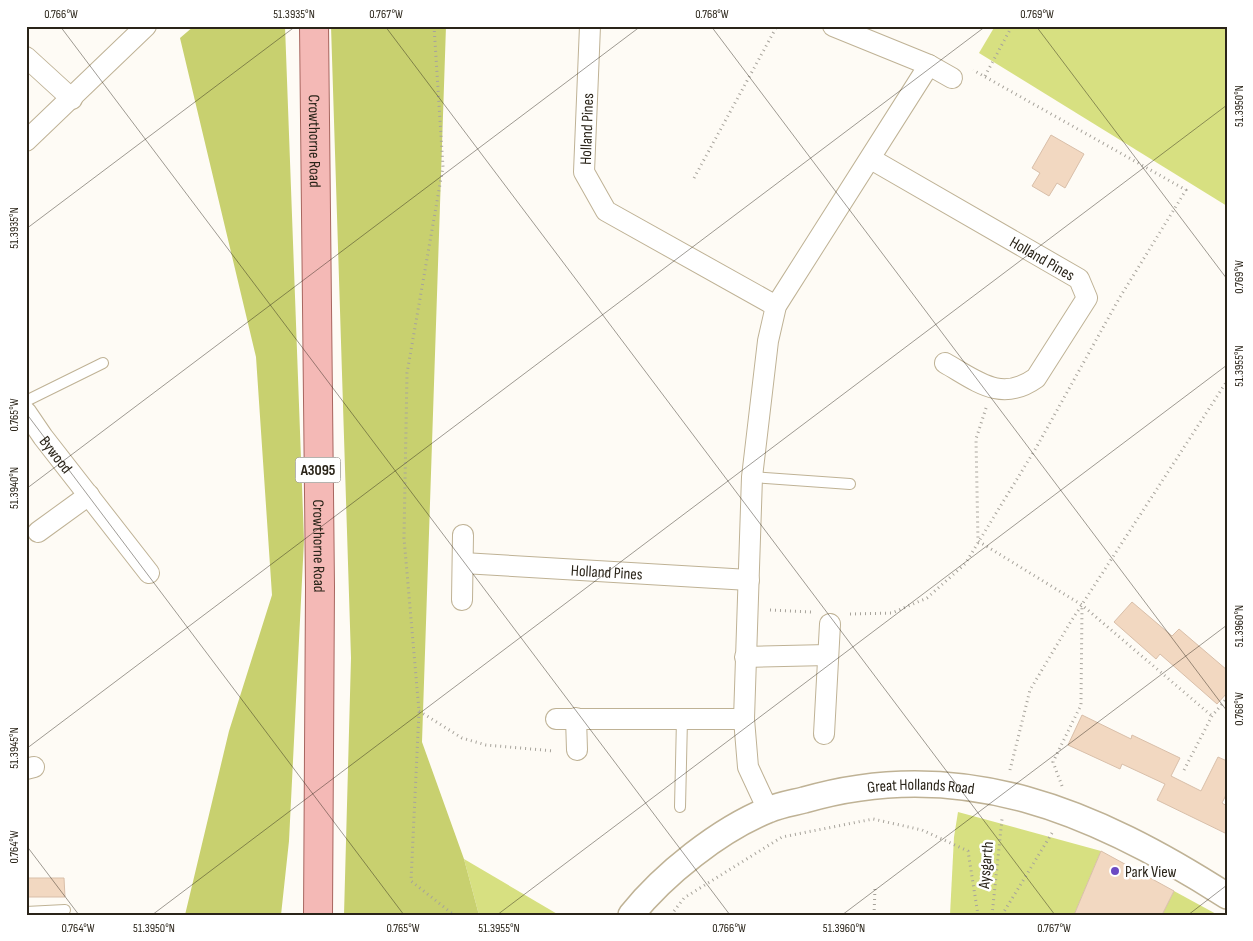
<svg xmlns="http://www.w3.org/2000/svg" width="1253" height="941" font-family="'Sofia Sans Condensed',sans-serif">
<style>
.green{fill:#d7e081}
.forest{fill:#c8d06f}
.building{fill:#f2d8c1;stroke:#d9bfa9}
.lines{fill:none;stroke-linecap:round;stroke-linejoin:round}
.service-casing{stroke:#bfb295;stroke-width:12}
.minor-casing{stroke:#bfb295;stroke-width:22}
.tertiary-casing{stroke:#bfb295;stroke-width:28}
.primary-casing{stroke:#a8665f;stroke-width:30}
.path{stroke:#a7a39b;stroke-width:3;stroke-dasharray:1 4;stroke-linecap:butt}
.service{stroke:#fff;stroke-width:10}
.minor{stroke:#fff;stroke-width:20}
.tertiary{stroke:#fff;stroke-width:25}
.primary{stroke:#f4b9b6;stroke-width:28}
.ticks{fill:none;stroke:#2a2419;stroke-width:1;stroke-opacity:0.45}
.poi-dot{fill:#6b4ac3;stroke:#fff;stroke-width:2}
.labels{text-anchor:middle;stroke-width:5;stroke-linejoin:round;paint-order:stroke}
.shield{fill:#fff;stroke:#6a665e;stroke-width:1}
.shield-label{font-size:15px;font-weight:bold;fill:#2a2419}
.street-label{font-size:16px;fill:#2a2419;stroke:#fff}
.poi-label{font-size:16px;fill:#2a2419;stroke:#fff;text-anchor:start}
.neatline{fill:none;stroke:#2a2419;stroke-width:2}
.ticks-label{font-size:12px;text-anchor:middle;fill:#2a2419}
</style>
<rect width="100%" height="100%" fill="#fefbf5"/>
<!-- green -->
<g class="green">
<polygon points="995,26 1227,26 1227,206 979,53"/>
<polygon points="958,812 1101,851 1074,915 950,915 954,837"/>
<polygon points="464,859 559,915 479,915"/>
<polygon points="1174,891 1218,915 1162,915"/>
</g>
<!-- forest -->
<g class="forest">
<polygon points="194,26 285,26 304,540 289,841 281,915 185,915 229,731 272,595 256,357 180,38"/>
<polygon points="331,26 446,26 422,742 464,859 479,915 344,915 351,658"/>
</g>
<!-- building -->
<g class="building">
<polygon points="1051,135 1084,154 1065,188 1057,183 1049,196 1032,186 1040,173 1032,168"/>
<polygon points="1132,602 1172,636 1179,629 1227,670 1227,693 1217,704 1160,654 1156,659 1114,622"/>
<polygon points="1082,715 1131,739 1132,735 1180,758 1171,776 1201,791 1218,757 1227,761 1227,793 1222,803 1227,806 1227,834 1157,800 1165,784 1122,764 1120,769 1068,745"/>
<polygon points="1101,851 1174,891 1162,915 1074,915"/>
<polygon points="26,878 64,878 65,897 26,897"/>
</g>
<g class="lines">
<defs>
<g id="service">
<polyline points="26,401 103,363"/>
<polyline points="752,477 850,484"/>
<polyline points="680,807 682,719"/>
<polyline points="26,912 65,910"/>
</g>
<g id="minor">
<polyline points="590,26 584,172 606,211 776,306"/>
<polyline points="833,26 929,65 952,78"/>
<polyline points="26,57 72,99"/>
<polyline points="26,141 146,26"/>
<path id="s1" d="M871,159L1079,279L1087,298L1036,378C1001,403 977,381 945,363"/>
<path id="s2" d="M26,412L43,437L149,573"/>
<polyline points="38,532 89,495"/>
<path id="s3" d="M463,563L749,580"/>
<polyline points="462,600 463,535"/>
<polyline points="745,657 828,655"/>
<polyline points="576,718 577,750"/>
<polyline points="556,719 744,719"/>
<polyline points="824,734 830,624"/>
<polyline points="26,769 34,767"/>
<polyline points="768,810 748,767 744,719 752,477 768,341 776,306 929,65"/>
</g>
<g id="tertiary">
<path id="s4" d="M631,915C664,874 719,830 768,810C779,805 792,803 804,800C961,754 1096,812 1227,896"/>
</g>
<g id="primary">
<path id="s5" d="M314,26L320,587L318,915"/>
</g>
</defs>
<!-- service casing -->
<use href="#service" class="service-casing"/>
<!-- minor casing -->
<use href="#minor" class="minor-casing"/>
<!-- tertiary casing -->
<use href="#tertiary" class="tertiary-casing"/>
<!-- primary casing -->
<use href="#primary" class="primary-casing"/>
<!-- path -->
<g class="path">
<polyline points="434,26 443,167 407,373 404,538 419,711 411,881 454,915"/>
<polyline points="985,76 1012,26"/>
<polyline points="694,178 777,26"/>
<polyline points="986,408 976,439 978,541 1082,605 1212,716"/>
<polyline points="770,610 811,612"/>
<polyline points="850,614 892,613 927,598 965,564 1036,448 1120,297 1186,190 973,70"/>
<polyline points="419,711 462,738 486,745 554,751"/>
<polyline points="1010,770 1030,690 1070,623 1227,381"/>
<polyline points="1184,770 1212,716 1227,698"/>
<polyline points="1062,786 1053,762 1081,705 1082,606"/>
<polyline points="671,915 684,898 782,837 873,819 922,830 968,851 978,915"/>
<polyline points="874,915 875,888"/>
<polyline points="992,915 1002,819"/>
<polyline points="1002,915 1052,833"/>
</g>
<!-- service -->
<use href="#service" class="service"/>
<!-- minor -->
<use href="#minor" class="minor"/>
<!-- tertiary -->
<use href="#tertiary" class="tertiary"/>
<!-- primary -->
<use href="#primary" class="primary"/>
</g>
<!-- ticks -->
<path class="ticks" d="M60,26L730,915M385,26L1055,915M711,26L1227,711M1036,26L1227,279M26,229L296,26M26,413L404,915M26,489L641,26M26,749L986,26M26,845L79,915M152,915L1227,105M497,915L1227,365M842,915L1227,625M1188,915L1227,885"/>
<!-- markers -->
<circle class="poi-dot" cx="1115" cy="871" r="5"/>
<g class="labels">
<!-- shield labels -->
<rect class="shield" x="295.5" y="457.5" width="45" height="25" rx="4"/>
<g class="shield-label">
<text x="318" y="475">A3095</text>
</g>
<!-- street labels -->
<g class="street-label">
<text transform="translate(586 129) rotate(-88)" y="6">Holland Pines</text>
<text dy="6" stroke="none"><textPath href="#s5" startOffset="115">Crowthorne Road</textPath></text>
<text dy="6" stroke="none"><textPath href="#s1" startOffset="198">Holland Pines</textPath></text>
<text dy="6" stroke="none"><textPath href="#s2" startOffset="52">Bywood</textPath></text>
<text dy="6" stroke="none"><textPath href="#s5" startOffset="520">Crowthorne Road</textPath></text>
<text dy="6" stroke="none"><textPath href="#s3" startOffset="144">Holland Pines</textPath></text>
<text dy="6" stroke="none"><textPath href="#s4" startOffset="330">Great Hollands Road</textPath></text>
<text transform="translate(985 865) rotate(-85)" y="6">Aysgarth</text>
</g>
<!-- poi labels -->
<g class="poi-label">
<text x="1125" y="877">Park View</text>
</g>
</g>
<!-- border -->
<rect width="1253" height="941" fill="none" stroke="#ffffff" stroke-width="55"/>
<rect x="28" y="28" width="1198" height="886" class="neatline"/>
<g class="ticks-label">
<text x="61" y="18">0.766°W</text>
<text x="294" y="18">51.3935°N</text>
<text x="386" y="18">0.767°W</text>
<text x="712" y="18">0.768°W</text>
<text x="1037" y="18">0.769°W</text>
<text transform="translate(1239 106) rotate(-90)" y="4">51.3950°N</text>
<text transform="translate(14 228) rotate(-90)" y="4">51.3935°N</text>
<text transform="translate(1239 277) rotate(-90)" y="4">0.769°W</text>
<text transform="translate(1239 366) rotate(-90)" y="4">51.3955°N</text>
<text transform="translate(14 415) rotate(-90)" y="4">0.765°W</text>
<text transform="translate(14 488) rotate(-90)" y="4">51.3940°N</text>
<text transform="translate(1239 626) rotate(-90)" y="4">51.3960°N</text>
<text transform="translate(1239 709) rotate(-90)" y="4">0.768°W</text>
<text transform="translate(14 748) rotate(-90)" y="4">51.3945°N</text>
<text transform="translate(14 847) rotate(-90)" y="4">0.764°W</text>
<text x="78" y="932">0.764°W</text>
<text x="154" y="932">51.3950°N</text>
<text x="403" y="932">0.765°W</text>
<text x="499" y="932">51.3955°N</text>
<text x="729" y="932">0.766°W</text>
<text x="844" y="932">51.3960°N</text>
<text x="1054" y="932">0.767°W</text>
</g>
</svg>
